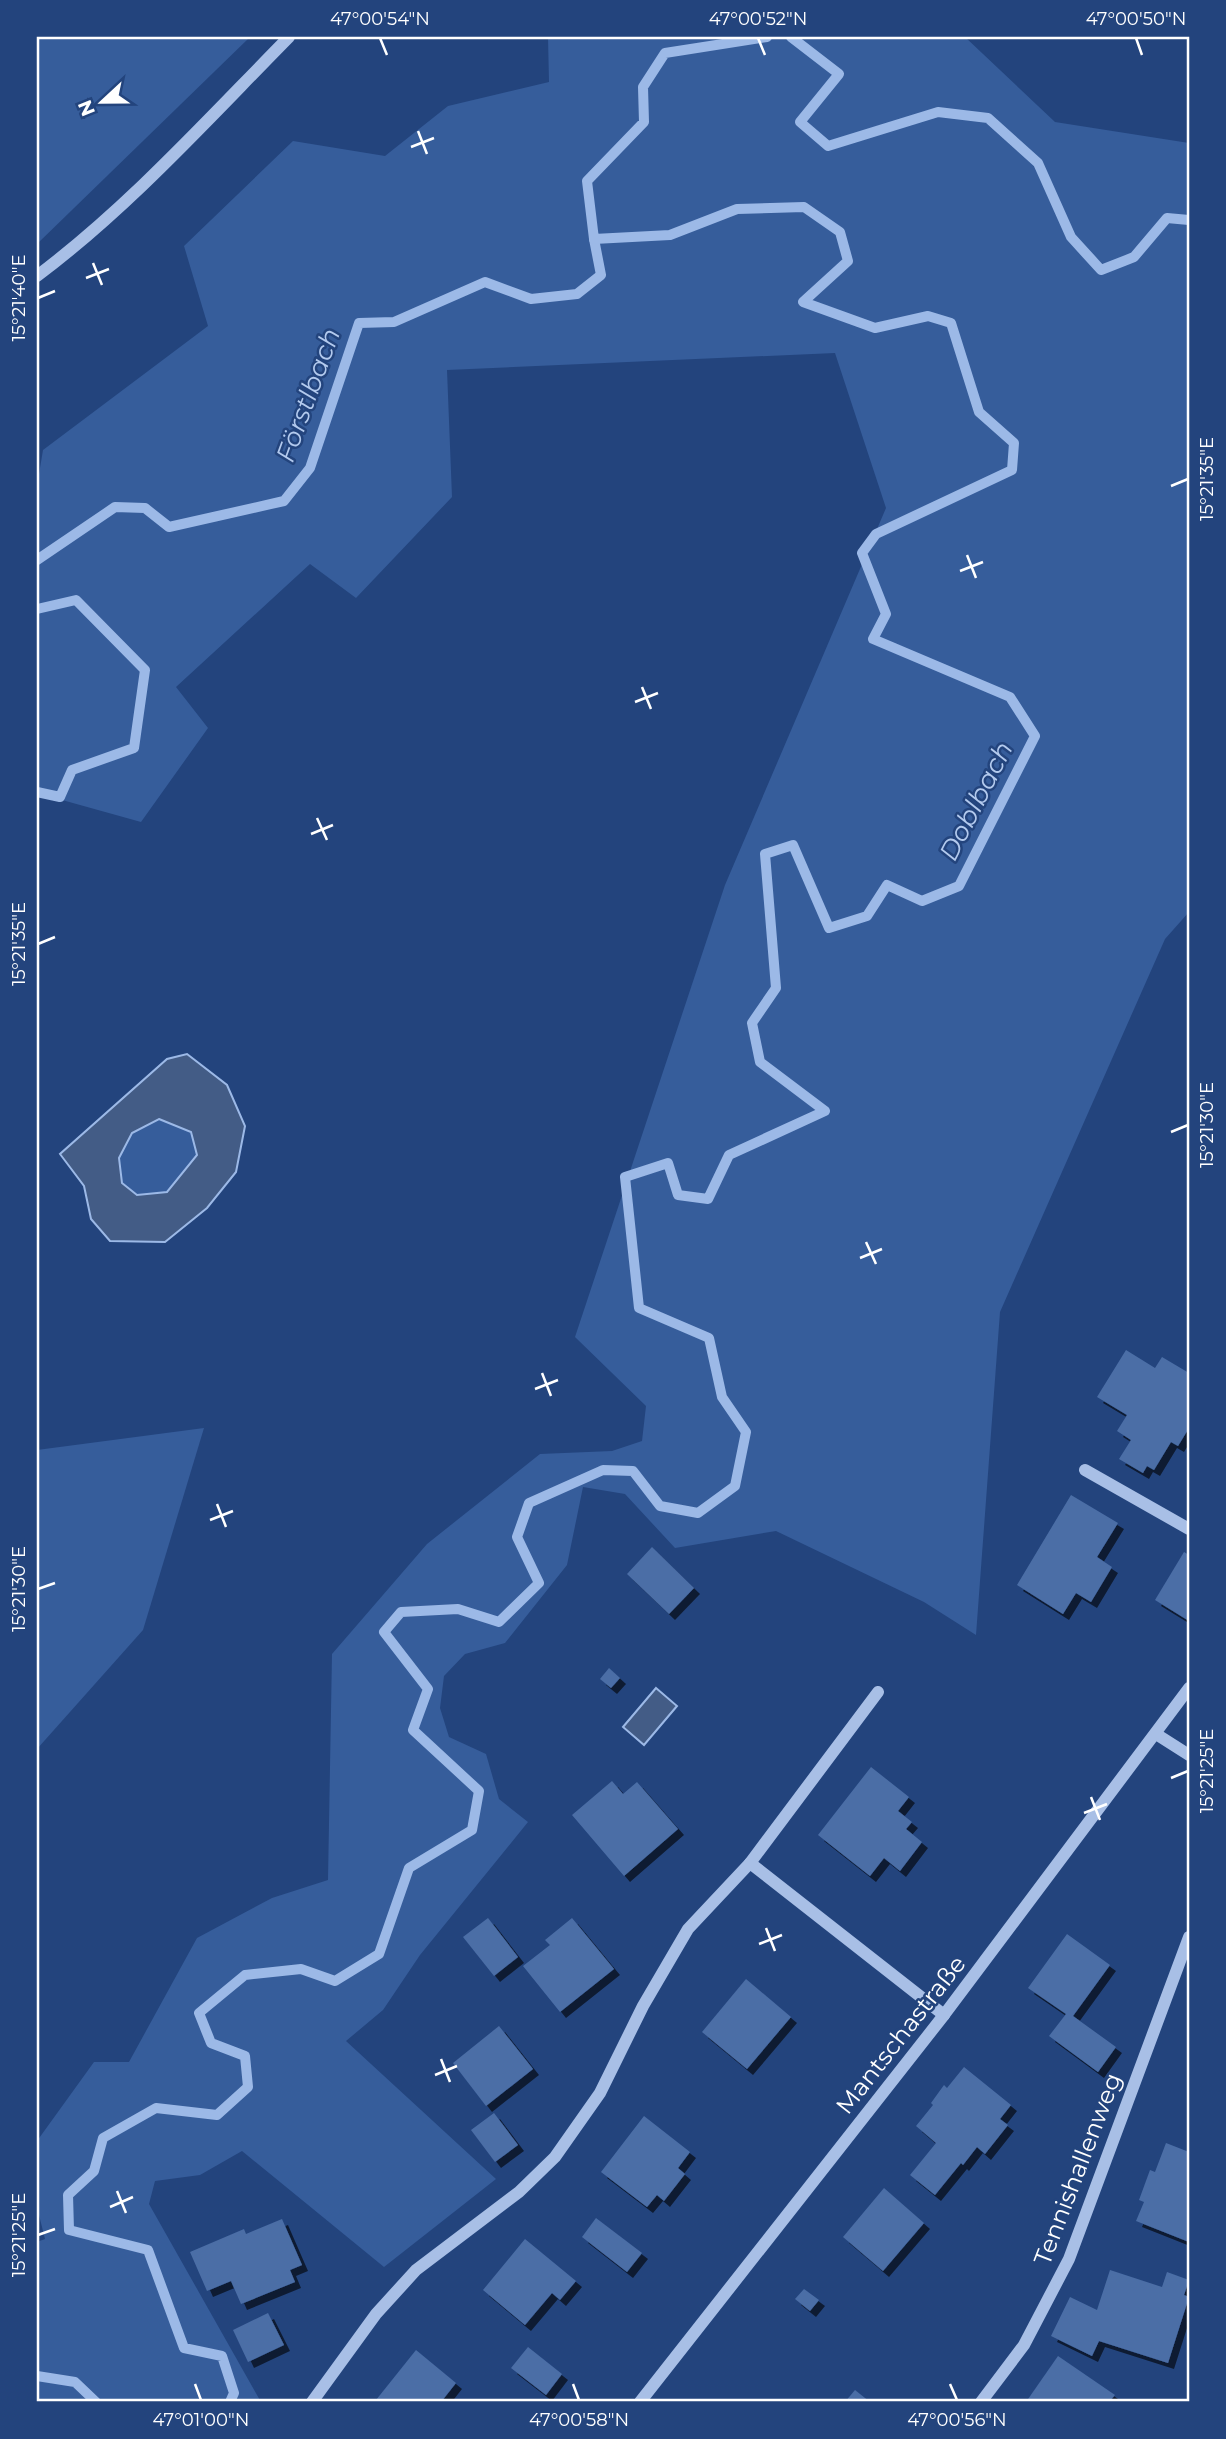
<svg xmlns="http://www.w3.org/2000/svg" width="1226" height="2439" font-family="Montserrat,sans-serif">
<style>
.green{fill:#365d9b}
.water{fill:#435c86;stroke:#9cb9e7;stroke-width:2;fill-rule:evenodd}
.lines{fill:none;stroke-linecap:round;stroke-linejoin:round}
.stream{stroke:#9cb9e7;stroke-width:10}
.building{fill:#4b6ea6;filter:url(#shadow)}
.minor{stroke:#a8bfe6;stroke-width:12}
.ticks{fill:none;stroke:#fff;stroke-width:2.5}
.labels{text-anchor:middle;stroke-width:5;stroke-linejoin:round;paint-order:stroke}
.street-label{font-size:24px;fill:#fff;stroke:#23447d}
.water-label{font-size:26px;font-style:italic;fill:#b3caee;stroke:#23447d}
.neatline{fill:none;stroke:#fff;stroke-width:2.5}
.ticks-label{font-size:18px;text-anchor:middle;fill:#fff}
</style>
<defs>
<filter id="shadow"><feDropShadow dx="6" dy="6" stdDeviation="0" flood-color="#0009"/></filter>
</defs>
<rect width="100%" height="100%" fill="#23447d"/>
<!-- green -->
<g class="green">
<polygon points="37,37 250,37 37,244"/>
<polygon points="548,37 965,37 1055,122 1189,143 1189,912 1165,939 1000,1312 976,1635 924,1602 776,1531 675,1548 625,1494 583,1487 567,1565 505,1643 465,1654 444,1676 440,1708 449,1737 486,1754 499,1799 528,1822 420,1955 383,2010 346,2041 496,2179 384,2267 242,2151 200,2175 155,2181 149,2204 261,2402 37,2402 37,2242 45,2239 37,2207 37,2141 94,2062 129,2062 197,1938 272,1898 328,1880 332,1654 427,1544 540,1454 612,1451 642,1441 646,1406 575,1337 725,885 886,508 835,353 447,370 452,497 356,598 310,564 176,687 208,728 141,822 37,793 37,486 43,450 208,326 184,246 293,141 385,156 448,106 549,82"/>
<polygon points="159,1119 191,1132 197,1155 167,1192 137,1195 122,1183 119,1158 132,1133"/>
<polygon points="204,1428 143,1630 37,1749 37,1450"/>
</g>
<!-- water -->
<g class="water">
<path d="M187,1054L227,1085L245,1126L236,1172L207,1208L165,1242L110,1241L91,1219L84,1186L60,1154L167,1059ZM159,1119L191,1132L197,1155L167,1192L137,1195L122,1183L119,1158L132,1133Z"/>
<polygon points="656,1688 677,1706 644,1745 623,1727"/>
</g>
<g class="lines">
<!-- stream -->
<g class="stream">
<polyline points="791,37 839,74 800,122 828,146 938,112 988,118 1038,163 1071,237 1101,270 1134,257 1167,218 1189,220"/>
<polyline points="37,560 115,507 145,508 169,527 284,501 310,468 359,323 394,322 485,282 531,299 577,294 601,275 594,239"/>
<polyline points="37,609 76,600 145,670 134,748 72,770 60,797 37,792"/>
<polyline points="37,2376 75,2382 96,2402"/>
<polyline points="230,2402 234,2393 222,2356 184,2348 148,2250 69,2230 68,2195 94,2171 103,2138 156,2108 217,2115 248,2087 245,2056 211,2043 199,2013 245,1975 301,1969 335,1981 379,1954 409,1868 472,1830 479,1791 413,1730 428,1689 384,1632 401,1612 458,1609 499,1622 539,1583 517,1537 529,1503 603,1470 633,1471 660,1506 698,1513 735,1486 746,1432 722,1397 709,1338 639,1308 625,1177 668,1163 678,1195 708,1199 729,1155 825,1111 760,1062 752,1023 776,988 765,854 793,845 829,928 867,916 887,885 922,901 959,886 1035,736 1010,697 873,639 886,614 862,553 876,534 1012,470 1014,443 979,412 951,323 928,316 875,328 803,302 848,261 840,232 804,207 737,209 670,235 594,239 587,181 644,122 643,87 665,53 767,37"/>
</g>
</g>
<!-- building -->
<g class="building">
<polygon points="1126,1350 1155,1368 1162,1357 1189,1373 1189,1428 1178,1446 1171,1442 1154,1470 1147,1466 1143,1473 1119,1459 1131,1440 1117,1431 1127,1415 1097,1397"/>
<polygon points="1071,1495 1118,1523 1097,1557 1112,1567 1091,1602 1076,1593 1063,1614 1017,1585"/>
<polygon points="652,1547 694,1588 669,1614 627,1574"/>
<polygon points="1184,1552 1189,1555 1189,1621 1155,1600"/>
<polygon points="609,1668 620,1678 611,1688 600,1679"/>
<polygon points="871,1767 909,1797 898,1811 912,1822 906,1829 922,1842 900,1871 884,1858 870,1876 818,1835"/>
<polygon points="612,1781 623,1794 637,1782 678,1829 624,1876 572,1815"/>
<polygon points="488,1918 518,1957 494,1976 463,1937"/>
<polygon points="572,1918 614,1969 560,2012 523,1966 550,1945 545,1940"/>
<polygon points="1067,1934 1110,1965 1073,2016 1116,2047 1098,2072 1049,2036 1066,2014 1028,1988"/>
<polygon points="746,1979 791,2017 747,2069 702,2032"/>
<polygon points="499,2026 533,2069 486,2106 453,2063"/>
<polygon points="964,2067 1011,2105 1000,2119 1008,2125 985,2154 977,2147 963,2165 961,2163 935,2195 910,2175 936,2143 916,2126 933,2105 931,2103 944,2085 947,2088"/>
<polygon points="494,2113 518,2145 495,2162 471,2130"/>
<polygon points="644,2116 690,2152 678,2168 685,2174 664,2201 657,2195 647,2207 601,2172"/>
<polygon points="1166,2143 1189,2152 1189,2242 1136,2221 1144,2202 1139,2200 1150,2170 1155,2172"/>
<polygon points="884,2188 924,2223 883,2271 843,2237"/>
<polygon points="596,2218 642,2253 627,2272 582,2237"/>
<polygon points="282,2219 302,2265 290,2270 295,2282 241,2304 231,2281 207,2291 190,2252 244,2229 246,2234"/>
<polygon points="525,2239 576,2281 560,2300 552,2293 525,2325 483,2290"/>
<polygon points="1110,2270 1162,2287 1167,2272 1189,2280 1184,2295 1189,2297 1168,2363 1099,2341 1092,2356 1051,2336 1070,2297 1097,2310"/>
<polygon points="804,2289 819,2300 810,2311 795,2299"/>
<polygon points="268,2313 284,2345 248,2362 233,2330"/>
<polygon points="528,2347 562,2374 546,2395 511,2368"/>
<polygon points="416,2350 456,2383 441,2402 379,2402 376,2400"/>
<polygon points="1058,2356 1115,2395 1109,2402 1026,2402"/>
<polygon points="855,2390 870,2402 845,2402"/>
</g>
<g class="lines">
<!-- minor -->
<g class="minor">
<path d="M37,276C129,207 208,119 289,37"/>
<polyline points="1085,1470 1189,1529"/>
<polyline points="1156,1734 1189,1755"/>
<polyline points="750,1863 944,2015"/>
<polyline points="312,2402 376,2314 416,2270 519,2192 555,2157 600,2093 643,2006 688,1929 750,1863 878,1692"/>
<polyline points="640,2402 944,2015 1189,1688"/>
<polyline points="981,2402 1024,2345 1069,2259 1189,1937"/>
</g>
</g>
<!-- ticks -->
<path class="ticks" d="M380,38L387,55M758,38L765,55M1136,38L1142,55M418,131L427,154M411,147L434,138M93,263L102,285M86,278L109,269M38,298L55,291M1171,486L1188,479M967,555L976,578M960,571L983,562M642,687L651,709M635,702L658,693M317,818L327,840M311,834L333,825M38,944L55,937M1171,1132L1188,1125M866,1242L876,1264M860,1258L882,1249M542,1373L551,1396M535,1389L558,1380M217,1504L226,1527M210,1520L233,1511M38,1589L55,1583M1171,1778L1188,1771M1091,1797L1100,1820M1084,1813L1107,1804M766,1928L775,1951M759,1944L782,1935M441,2059L450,2082M435,2075L457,2066M117,2191L126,2213M110,2207L133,2197M38,2235L55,2229M195,2384L201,2400M573,2384L579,2400M950,2384L957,2400"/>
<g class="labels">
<!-- street labels -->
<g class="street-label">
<text transform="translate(901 2035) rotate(-52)" y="8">Mantschastraße</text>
<text transform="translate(1078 2169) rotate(-69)" y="8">Tennishallenweg</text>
</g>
<!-- water labels -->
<g class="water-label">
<text transform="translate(308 395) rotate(-70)" y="9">Förstlbach</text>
<text transform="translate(976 801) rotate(-63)" y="9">Doblbach</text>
</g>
</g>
<!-- border -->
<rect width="1226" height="2439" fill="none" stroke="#23447d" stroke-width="77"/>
<!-- north arrow -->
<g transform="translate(102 102) rotate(248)" stroke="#23447d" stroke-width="5" paint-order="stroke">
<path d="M0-5L12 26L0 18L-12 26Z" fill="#ffffff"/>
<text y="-10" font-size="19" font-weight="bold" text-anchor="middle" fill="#ffffff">N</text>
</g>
<rect x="38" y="38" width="1150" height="2362" class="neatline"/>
<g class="ticks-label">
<text x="380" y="25">47°00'54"N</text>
<text x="758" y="25">47°00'52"N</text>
<text x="1136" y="25">47°00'50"N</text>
<text transform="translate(19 298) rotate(-90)" y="6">15°21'40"E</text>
<text transform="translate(1207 479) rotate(-90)" y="6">15°21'35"E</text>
<text transform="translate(19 944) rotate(-90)" y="6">15°21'35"E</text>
<text transform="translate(1207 1125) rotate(-90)" y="6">15°21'30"E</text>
<text transform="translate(19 1589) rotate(-90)" y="6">15°21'30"E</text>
<text transform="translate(1207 1771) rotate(-90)" y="6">15°21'25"E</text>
<text transform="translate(19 2235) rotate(-90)" y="6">15°21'25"E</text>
<text x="201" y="2426">47°01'00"N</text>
<text x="579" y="2426">47°00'58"N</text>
<text x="957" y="2426">47°00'56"N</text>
</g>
</svg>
